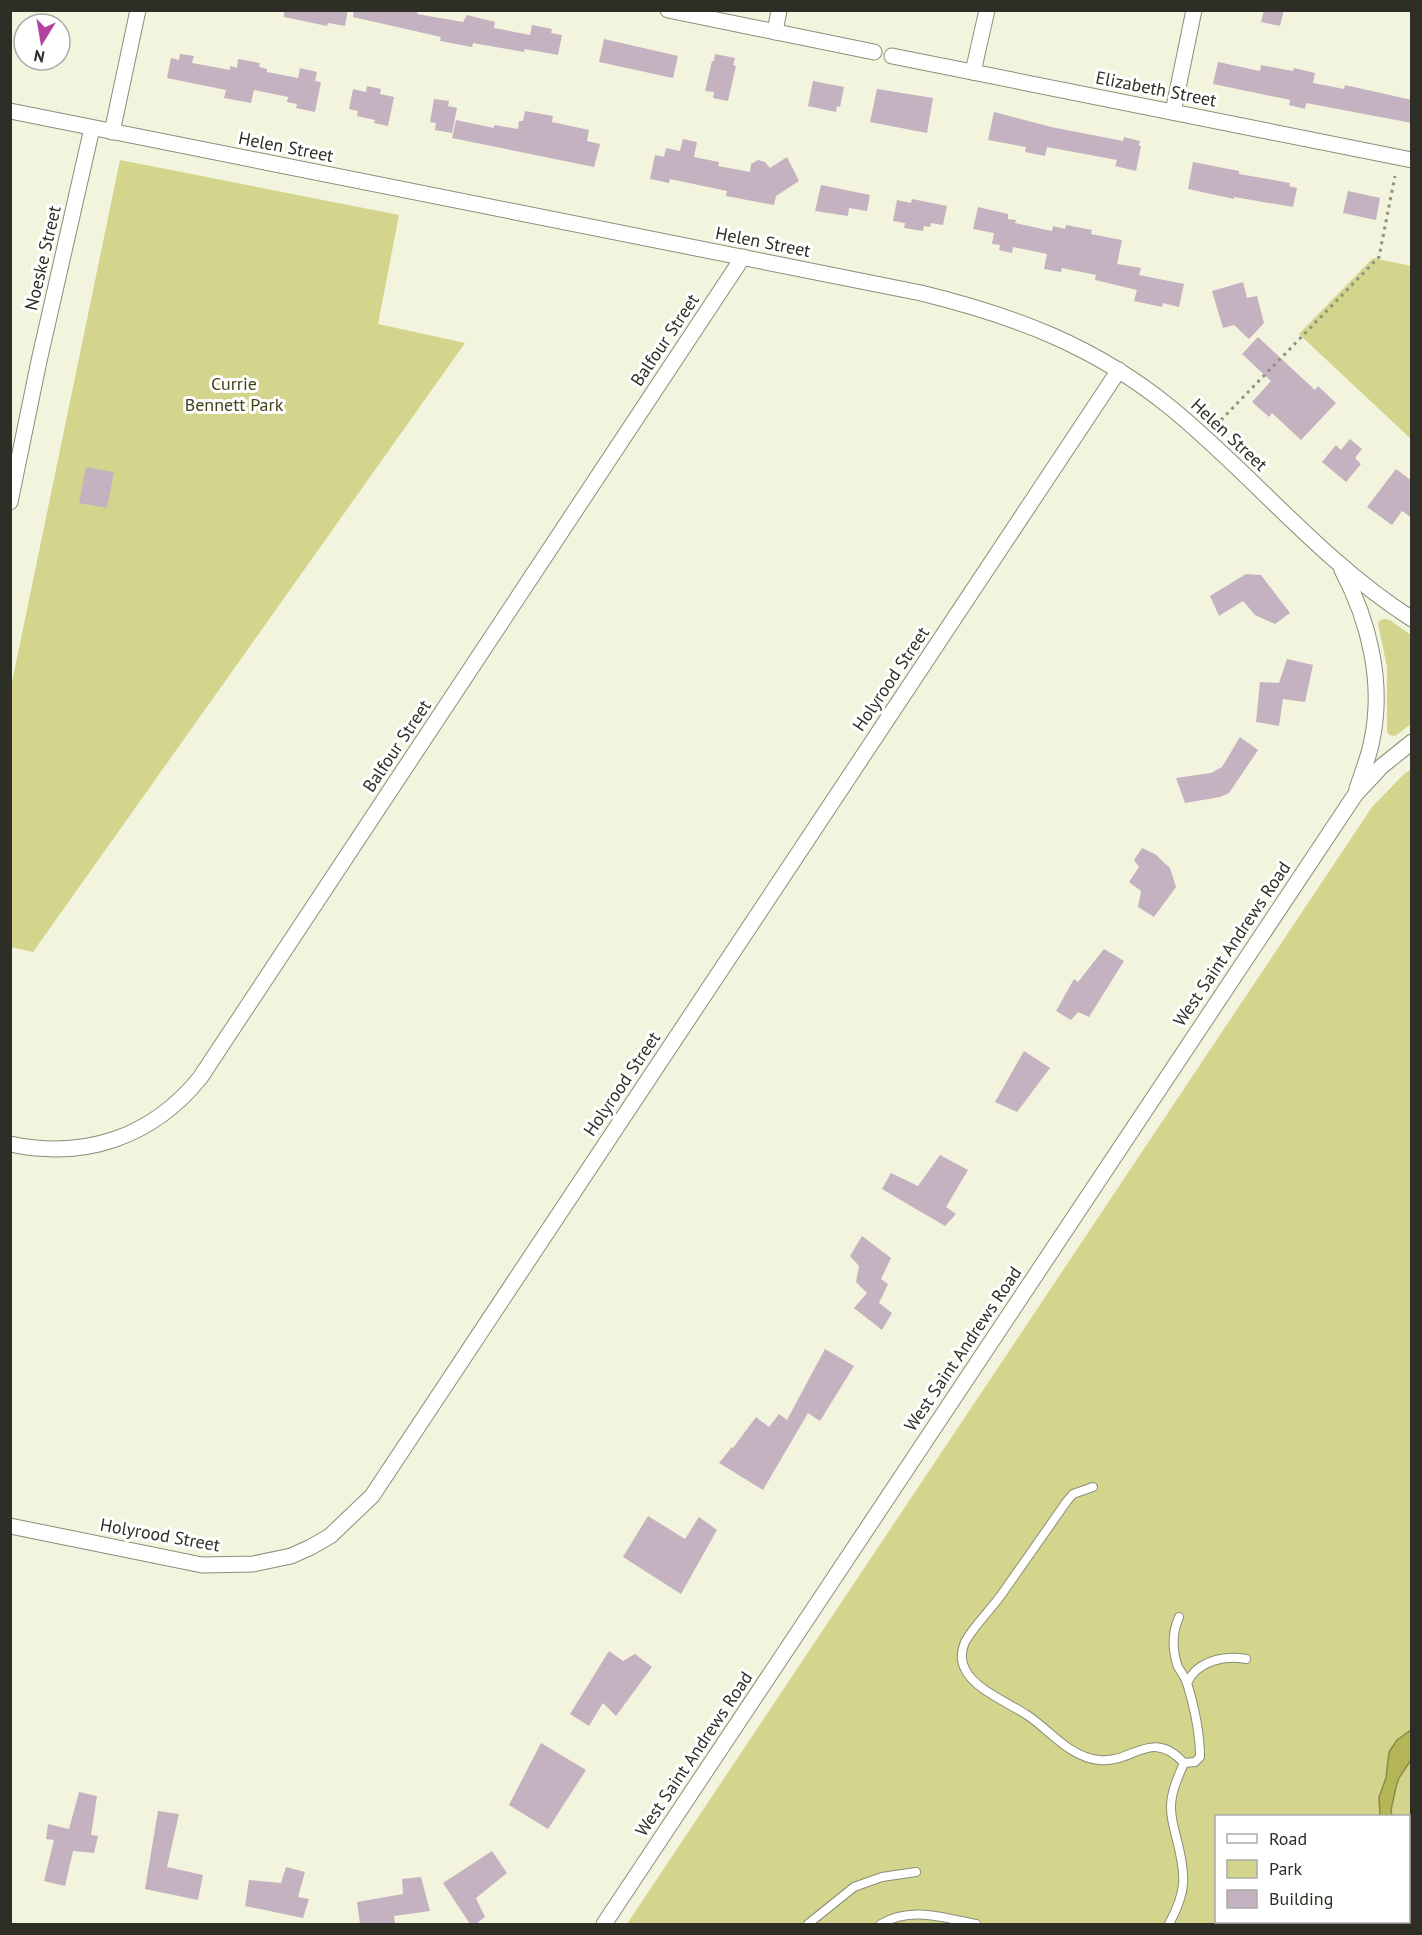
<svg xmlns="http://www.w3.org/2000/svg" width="1422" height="1935" font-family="'PT Sans',sans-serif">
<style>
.green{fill:#d2d58b;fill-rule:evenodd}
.water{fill:#b4b556;stroke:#8c8c47;stroke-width:1.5}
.building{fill:#c5b2c0}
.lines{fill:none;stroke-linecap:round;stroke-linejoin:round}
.lane-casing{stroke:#8c8d79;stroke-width:10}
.street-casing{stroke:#8c8d79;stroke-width:17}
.path{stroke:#909281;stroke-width:3;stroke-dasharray:3 4.5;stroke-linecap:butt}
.lane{stroke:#fff;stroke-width:8}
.street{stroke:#fff;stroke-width:15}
.labels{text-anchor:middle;stroke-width:6;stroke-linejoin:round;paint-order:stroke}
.street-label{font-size:18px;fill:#2d2e25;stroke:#fff}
.park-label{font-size:18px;fill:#43441c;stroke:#fff}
</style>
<rect width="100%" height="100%" fill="#f2f4dd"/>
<!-- green -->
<g class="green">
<polygon points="120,160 399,215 378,324 465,343 33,952 11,947 11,687"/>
<polygon points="1373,258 1411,266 1411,439 1299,334"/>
<polygon points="1384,619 1390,620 1411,635 1411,724 1395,736 1390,735 1387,732 1387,667 1378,624 1380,620"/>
<path d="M1411,769V1924H627L1372,807L1403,775ZM1216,1816H1408V1922H1216Z"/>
</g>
<!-- water -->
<g class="water">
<polygon points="1411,1730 1411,1760 1399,1778 1396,1787 1391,1810 1392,1816 1380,1816 1379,1797 1386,1778 1389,1752 1397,1740"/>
<polygon points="1409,1878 1412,1902 1411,1924 1393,1924 1394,1922 1408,1922"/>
</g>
<!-- building -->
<g class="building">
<polygon points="284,10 348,10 345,26 328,23 327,26 284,17"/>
<polygon points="354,10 418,10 417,14 463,22 467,15 495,22 494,28 530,35 532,25 552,29 551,33 562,35 558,55 525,49 524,52 473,43 472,47 440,41 441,37 353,17"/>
<polygon points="1264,10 1284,10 1280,26 1261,22"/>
<polygon points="604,39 678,56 673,78 599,62"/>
<polygon points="180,54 194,56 192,63 230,70 230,66 237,68 238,59 260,63 259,67 267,69 267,72 298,78 300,68 317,72 315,81 321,82 315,112 296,108 297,104 287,102 288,97 254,90 251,103 224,98 226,90 167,78 171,58 179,60"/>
<polygon points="715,54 735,58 733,65 736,66 728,101 713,98 714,92 705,91 712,61 714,61"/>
<polygon points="1218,62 1260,71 1261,65 1293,71 1294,68 1315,73 1313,83 1344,89 1345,85 1412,100 1412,123 1306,103 1305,109 1289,105 1290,100 1213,84"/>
<polygon points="813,81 844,87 840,107 837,106 836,112 808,106"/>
<polygon points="367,86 381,89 380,94 394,97 388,126 374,123 375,120 357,116 358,111 349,109 353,89 366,92"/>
<polygon points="877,89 933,98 927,133 870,122"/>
<polygon points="434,99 449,101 448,106 457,108 452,133 435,130 436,123 430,122"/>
<polygon points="525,111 553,116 552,122 589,130 587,141 600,144 594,167 452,138 456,120 494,128 494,125 518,129 519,121 523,121"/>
<polygon points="994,112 1051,127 1123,141 1124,137 1140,141 1139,146 1141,146 1136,171 1115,166 1117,160 1047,147 1045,156 1025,152 1026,147 988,140"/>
<polygon points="683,139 697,142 694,157 719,162 718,166 750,172 751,164 758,160 765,162 770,168 787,157 799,181 776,196 774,205 726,196 727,191 670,179 669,183 650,179 655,155 664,157 666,148 680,151"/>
<polygon points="1193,162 1239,171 1239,174 1290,183 1289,186 1297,188 1293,207 1234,197 1234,199 1188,189"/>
<polygon points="821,185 870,195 867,211 849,208 848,216 815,211"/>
<polygon points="1348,191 1380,198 1376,220 1343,213"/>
<polygon points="912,199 947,206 943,225 931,223 930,227 924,226 923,231 904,228 905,223 893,221 897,200 911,203"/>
<polygon points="978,207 1008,214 1008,219 1016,220 1015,223 1052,231 1053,226 1065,229 1066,225 1092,230 1091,234 1122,240 1117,264 1141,268 1139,275 1184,284 1179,307 1163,303 1162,307 1134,301 1137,290 1095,280 1096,275 1062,268 1061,272 1044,269 1047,254 1013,247 1012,253 999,250 1000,245 992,244 994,233 973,229"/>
<polygon points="1243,282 1247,298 1257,296 1264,323 1249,339 1234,325 1223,328 1212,291"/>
<polygon points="1258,337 1315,390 1318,386 1336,403 1301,440 1272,413 1269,417 1252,402 1271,381 1242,354"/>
<polygon points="1350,439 1362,449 1355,458 1361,464 1346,482 1322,462 1336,445 1341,450"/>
<polygon points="86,467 114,472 107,508 79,503"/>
<polygon points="1396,469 1412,481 1412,518 1402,511 1392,525 1367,507"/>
<polygon points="1246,574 1261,575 1290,613 1275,624 1255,615 1243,601 1219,616 1210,596"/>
<polygon points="1287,659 1313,665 1305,702 1283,699 1279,726 1256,722 1260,682 1279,683"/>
<polygon points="1240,737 1258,750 1229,793 1220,797 1185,803 1176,778 1211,773 1222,767"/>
<polygon points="1142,848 1155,854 1170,868 1176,887 1154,917 1138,907 1141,891 1129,882 1139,867 1134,860"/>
<polygon points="1104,949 1124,961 1089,1017 1078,1012 1071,1020 1056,1011 1074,979 1078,982"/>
<polygon points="1024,1051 1050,1068 1017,1112 995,1102"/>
<polygon points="940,1155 968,1170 946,1207 956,1214 945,1226 882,1189 891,1173 918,1186"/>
<polygon points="862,1236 891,1258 881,1279 888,1284 879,1303 892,1313 882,1330 854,1308 867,1293 856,1282 859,1266 850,1256"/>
<polygon points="825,1349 854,1366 820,1421 808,1413 763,1490 719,1463 732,1447 733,1448 756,1417 769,1427 779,1414 787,1420"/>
<polygon points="648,1516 685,1539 699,1517 717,1530 681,1594 623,1557"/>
<polygon points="609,1651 623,1661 635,1654 652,1667 616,1716 603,1703 589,1726 570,1714"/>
<polygon points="541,1743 586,1770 548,1829 509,1805"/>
<polygon points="79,1792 97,1796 91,1835 98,1836 94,1853 73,1851 65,1886 44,1881 54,1840 46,1839 48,1824 69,1829"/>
<polygon points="158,1811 179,1814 167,1867 203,1875 198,1900 145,1889"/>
<polygon points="492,1851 507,1873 476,1898 485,1917 476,1924 470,1924 443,1883"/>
<polygon points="286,1867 305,1872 298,1897 309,1899 303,1918 245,1906 249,1880 281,1883"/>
<polygon points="421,1877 430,1911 394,1916 395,1924 360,1924 357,1902 403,1894 402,1879"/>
</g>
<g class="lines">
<defs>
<g id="lane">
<path d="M1093,1487L1073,1494L1067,1501C1046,1531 1025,1561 1004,1591C992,1609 975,1624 965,1642C961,1651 961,1661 965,1669C974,1689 1009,1703 1027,1715C1050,1730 1069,1757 1099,1760C1132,1764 1152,1727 1184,1763"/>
<path d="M1187,1683C1197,1661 1224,1655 1246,1659"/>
<polyline points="808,1924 854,1887 882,1877 916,1872"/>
<path d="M881,1924C911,1906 944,1918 976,1924"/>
<path d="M1169,1924C1187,1891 1186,1876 1177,1840C1174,1829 1171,1819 1171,1807C1171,1792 1178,1777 1184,1763L1195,1762L1200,1757C1200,1733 1194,1706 1187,1683C1185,1677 1181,1672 1178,1667C1172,1650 1172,1633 1179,1617"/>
</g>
<g id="street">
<polyline points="668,10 874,52"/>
<polyline points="775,32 779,10"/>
<polyline points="892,56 1412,160"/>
<polyline points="973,72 987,10"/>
<path d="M10,111L921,293C1015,316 1095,346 1171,408C1254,476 1321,561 1412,619"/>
<polyline points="1173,112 1194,10"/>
<polyline points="112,132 138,10"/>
<polyline points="10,502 39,361 92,128"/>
<path d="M1342,570C1369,621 1384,682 1372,740C1369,757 1362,773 1357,789"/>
<path d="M10,1144C85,1160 152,1137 200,1078L743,257"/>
<polyline points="10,1526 202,1565 253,1564 291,1556 311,1547 330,1536 372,1496 1119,370"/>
<polyline points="604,1924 1355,795 1382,766 1412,742"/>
</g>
</defs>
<!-- lane casing -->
<use href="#lane" class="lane-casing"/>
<!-- street casing -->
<use href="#street" class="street-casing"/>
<!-- path -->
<g class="path">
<polyline points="10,376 11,377"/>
<polyline points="1221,420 1379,257 1395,176"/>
</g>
<!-- lane -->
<use href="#lane" class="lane"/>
<!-- street -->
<use href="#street" class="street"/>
</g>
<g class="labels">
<!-- street labels -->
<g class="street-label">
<text transform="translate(1156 89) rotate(11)" y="6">Elizabeth Street</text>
<text transform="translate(286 147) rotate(11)" y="6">Helen Street</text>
<text transform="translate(763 242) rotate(11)" y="6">Helen Street</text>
<text transform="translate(43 258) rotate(-77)" y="6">Noeske Street</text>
<text transform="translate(665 340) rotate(-56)" y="6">Balfour Street</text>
<text transform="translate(1229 435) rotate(43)" y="6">Helen Street</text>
<text transform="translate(891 679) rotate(-56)" y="6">Holyrood Street</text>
<text transform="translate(397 746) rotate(-56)" y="6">Balfour Street</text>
<text transform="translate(1232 944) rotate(-56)" y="6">West Saint Andrews Road</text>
<text transform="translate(622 1084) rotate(-56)" y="6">Holyrood Street</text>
<text transform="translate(963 1349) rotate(-56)" y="6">West Saint Andrews Road</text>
<text transform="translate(160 1535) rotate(10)" y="6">Holyrood Street</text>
<text transform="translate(694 1754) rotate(-56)" y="6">West Saint Andrews Road</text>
</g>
<!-- park labels -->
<g class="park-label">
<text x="234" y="390">Currie<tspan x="234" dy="21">Bennett Park</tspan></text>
</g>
</g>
<!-- border -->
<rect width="1422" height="1935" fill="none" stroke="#2d2e25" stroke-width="24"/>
<!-- legend -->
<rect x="1215" y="1815" width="195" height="108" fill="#ffffff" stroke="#ababa8" stroke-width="1.5"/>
<rect x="1227" y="1834" width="30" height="9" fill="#ffffff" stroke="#ababa8" stroke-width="1.5"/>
<text x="1269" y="1845" font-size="18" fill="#2d2e25">Road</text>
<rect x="1227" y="1860" width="30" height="18" fill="#d2d58b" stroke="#ababa8" stroke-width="1.5"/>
<text x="1269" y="1875" font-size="18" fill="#2d2e25">Park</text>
<rect x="1227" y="1890" width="30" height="18" fill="#c5b2c0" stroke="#ababa8" stroke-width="1.5"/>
<text x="1269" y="1905" font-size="18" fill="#2d2e25">Building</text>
<!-- north arrow -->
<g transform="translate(42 42) rotate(191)"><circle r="28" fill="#ffffff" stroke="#ababa8" stroke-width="1.5"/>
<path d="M0-4.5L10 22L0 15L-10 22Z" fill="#b243a1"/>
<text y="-9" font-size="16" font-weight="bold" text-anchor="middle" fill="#2d2e25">N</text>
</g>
</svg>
